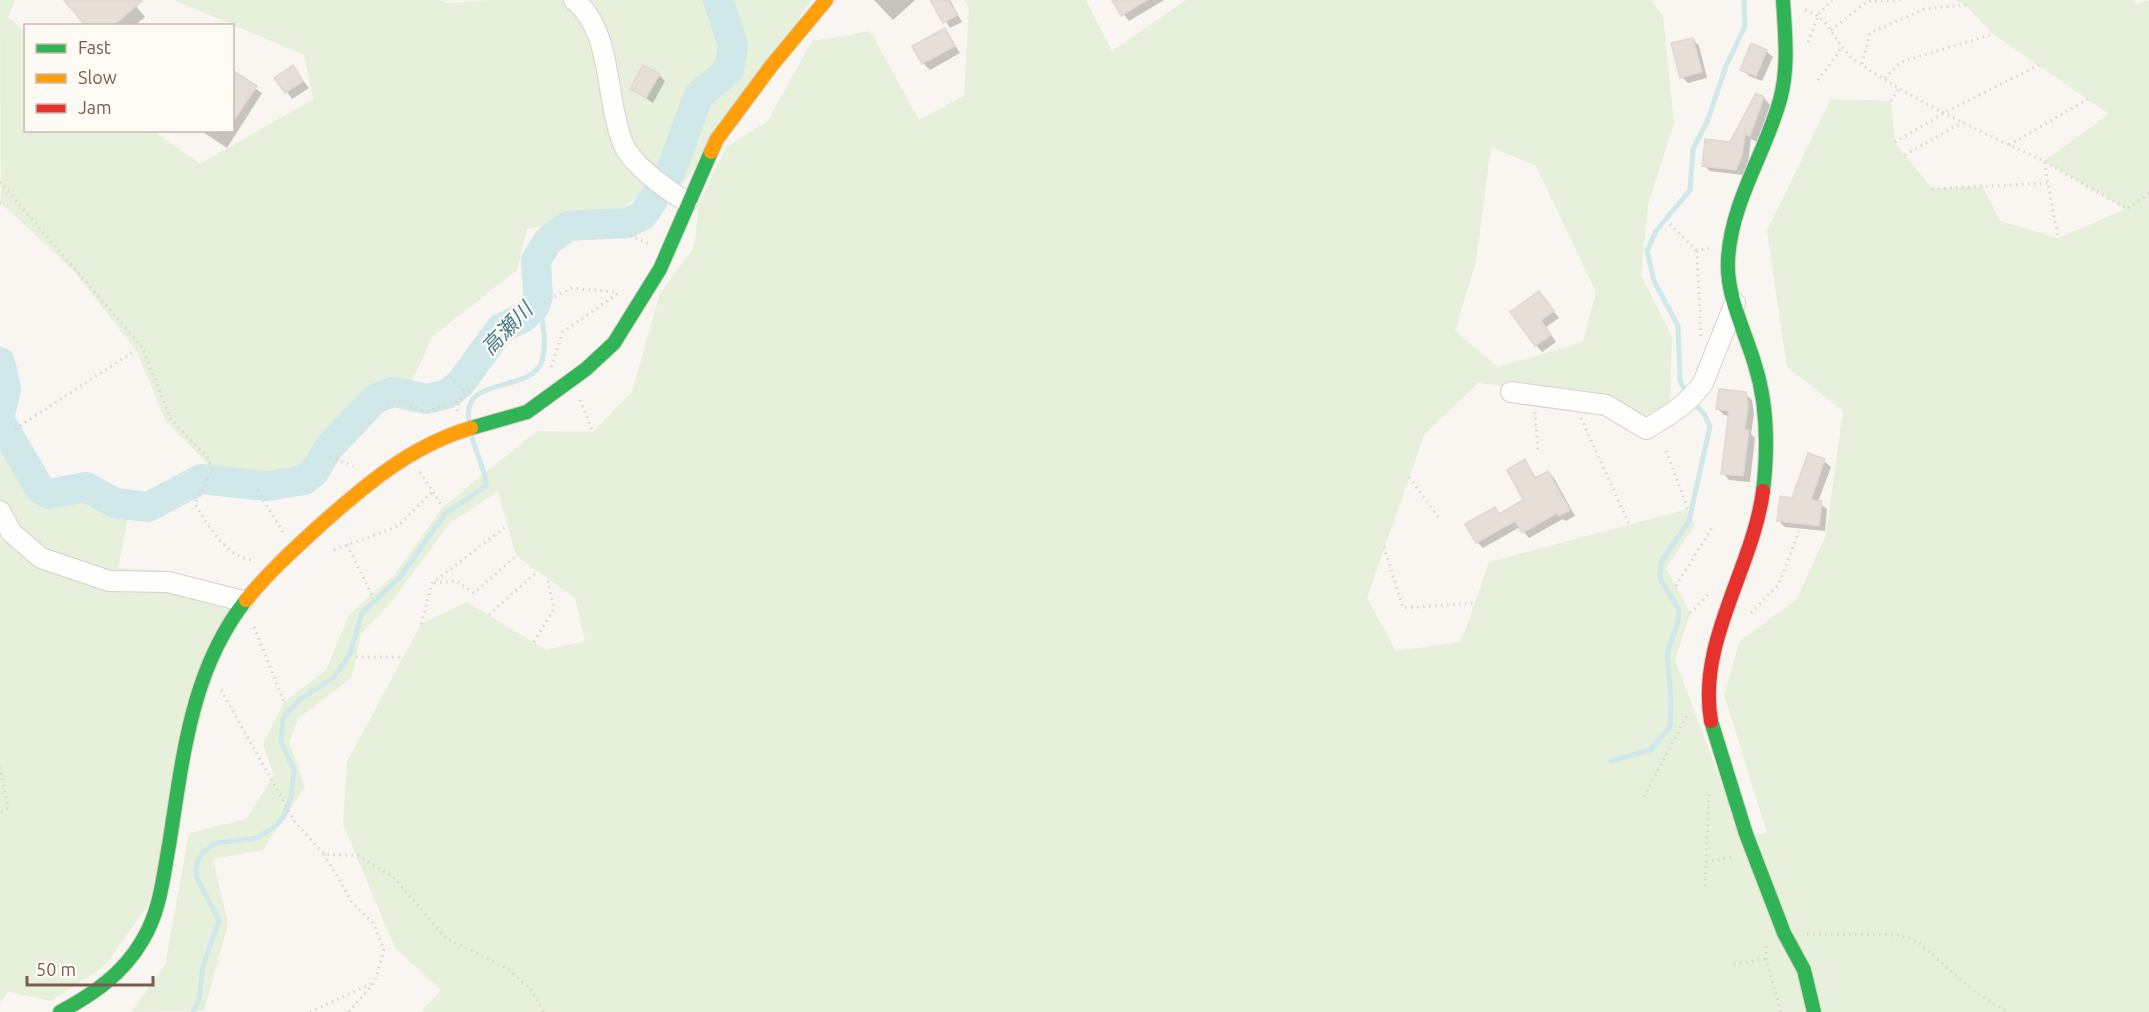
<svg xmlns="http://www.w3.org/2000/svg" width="2149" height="1012" font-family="Ubuntu,'Noto Sans JP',sans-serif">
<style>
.green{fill:#e7f0db;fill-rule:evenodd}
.shadow{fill:#0003}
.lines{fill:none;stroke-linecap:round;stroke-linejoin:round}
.stream{stroke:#d0e8ea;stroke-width:5}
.river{stroke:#d0e8ea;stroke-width:30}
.building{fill:#e6ded7;stroke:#e2d8d2;stroke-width:1.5}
.street-casing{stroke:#d7d1cb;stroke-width:22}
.fast-casing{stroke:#d9d2cb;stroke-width:16}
.slow-casing{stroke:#d9d2cb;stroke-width:16}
.jam-casing{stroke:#d9d2cb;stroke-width:16}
.path{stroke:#dcd5d0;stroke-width:3;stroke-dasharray:1.5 4.5;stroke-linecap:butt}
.street{stroke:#fefefd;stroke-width:20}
.fast{stroke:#30b455;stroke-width:14}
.slow{stroke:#ff9f0a;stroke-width:14}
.jam{stroke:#e5322d;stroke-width:14}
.labels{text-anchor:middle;stroke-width:4.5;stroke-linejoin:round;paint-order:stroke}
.water-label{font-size:21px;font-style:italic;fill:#437c86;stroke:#fffaf3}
</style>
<rect width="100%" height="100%" fill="#f9f5f0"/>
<!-- green -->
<g class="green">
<polygon points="0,0 15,0 8,17 25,32 26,130 154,131 200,164 313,99 304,55 174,0 438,0 447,3 490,0 812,0 683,184 658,164 647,189 621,209 527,229 517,270 432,337 403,402 387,402 336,449 309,488 216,491 206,462 166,421 136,350 73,270 1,203"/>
<path d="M964,0H1086L1112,51L1186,0H1651L1663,16L1674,122L1648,206L1641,276L1672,336L1670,404L1644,415L1605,398L1478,383L1424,435L1367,598L1396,651L1461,642L1489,562L1688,509L1695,525L1666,568L1690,613L1675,660L1742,837L1767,833L1724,694L1740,641L1797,599L1826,535L1843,411L1787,367L1767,231L1831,99L1891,101L1895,143L1932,188L1983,187L2000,221L2058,238L2126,209L2044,161L2109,114L1993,34L1965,5L1954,0H2133L2136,4L2149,0V1012H421L441,990L395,948L343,824L347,762L421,624L467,602L546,650L585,641L575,598L516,556L498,491L450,523L392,601L361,634L351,678L299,718L289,741L305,787L263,850L213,859L228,924L204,1011L131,1012L165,965L189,833L246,819L274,775L263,744L284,702L326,670L349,615L395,574L443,507L537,431L593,432L632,392L660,293L694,247L699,203L727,146L767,122L812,41L870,31L919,120L964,96L969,8ZM1491,147L1536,166L1596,292L1583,342L1498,367L1455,331L1476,261Z"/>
<polygon points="0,345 15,378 7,414 47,485 81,478 132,496 118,568 169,571 237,590 148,905 106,965 51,1001 9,992 0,1003"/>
</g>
<!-- shadow -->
<g class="shadow">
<polygon points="66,0 131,0 145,17 134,26 88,26"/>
<polygon points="874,0 915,0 893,20"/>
<polygon points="932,0 950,0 962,22 950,28"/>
<polygon points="1113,0 1164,0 1129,21"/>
<polygon points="945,30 960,53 930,70 923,63"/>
<polygon points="1693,39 1699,46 1707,78 1688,83 1682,77"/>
<polygon points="1766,51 1773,57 1762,81 1749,76 1742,69"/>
<polygon points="293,67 309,88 292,99 277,78"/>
<polygon points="232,71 262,93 227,148 200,130 232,130"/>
<polygon points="659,75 665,81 653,103 632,89"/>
<polygon points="1764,98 1770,105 1757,142 1751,139 1748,163 1743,175 1710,171 1704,165 1731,144"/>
<polygon points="1539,293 1559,318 1546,327 1556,342 1542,352 1536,345"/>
<polygon points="1745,394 1752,400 1754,413 1751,434 1755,438 1750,482 1729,480 1723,473 1730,416 1724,415 1718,409"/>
<polygon points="1809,455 1824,461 1831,467 1818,502 1827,509 1825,531 1785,527 1778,520 1793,499"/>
<polygon points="1525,461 1537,479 1548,472 1554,478 1575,516 1566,521 1563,519 1529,538 1520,527 1483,548 1477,542 1495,509 1501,514 1525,501"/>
</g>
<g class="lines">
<!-- stream -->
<g class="stream">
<polyline points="1686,394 1680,380 1678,326 1654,281 1647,251 1656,231 1690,190 1693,149 1707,122 1726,66 1745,26 1744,0"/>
<path d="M469,420C461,375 531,394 542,361C548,341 541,316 538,296"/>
<polyline points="1611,761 1650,750 1670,727 1671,699 1667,654 1678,622 1679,610 1660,579 1661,562 1689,521 1710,426 1704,414 1692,401"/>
<polyline points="193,1012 199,1000 203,966 219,920 196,876 197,863 203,852 216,843 257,838 276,826 284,816 291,797 294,770 281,742 283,718 298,701 334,677 350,654 362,613 400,577 445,514 486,486 485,476 471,435"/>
</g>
<!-- river -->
<g class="river">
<polyline points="0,362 6,389 0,415"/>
<polyline points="0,421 40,489 49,494 86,487 115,503 148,507 201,479 267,486 304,480 314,472 330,446 376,398 394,392 427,399 447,394 460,384 500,329 524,317 535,306 538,296 536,260 548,241 568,226 627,223 643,215 670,173 699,95 729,70 733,45 718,0"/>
</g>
</g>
<!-- building -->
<g class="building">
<polygon points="64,0 143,0 113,26 86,26"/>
<polygon points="930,0 948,0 957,15 943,23"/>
<polygon points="1112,0 1147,0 1121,16"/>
<polygon points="945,28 955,46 922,64 912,46"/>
<polygon points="1693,38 1702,72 1680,78 1671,43"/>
<polygon points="1751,43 1767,50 1756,76 1740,70"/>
<polygon points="293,65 303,81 285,93 274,78"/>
<polygon points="643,65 660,74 646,98 630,89"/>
<polygon points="232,70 257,86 232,123"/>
<polygon points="1756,93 1764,97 1750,136 1745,134 1742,156 1736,170 1702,166 1705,139 1730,142"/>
<polygon points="1539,291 1554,311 1541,320 1551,335 1535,346 1510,312"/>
<polygon points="1719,389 1746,392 1748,406 1745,429 1749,430 1743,476 1721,474 1729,411 1716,409"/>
<polygon points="1808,453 1825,459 1811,500 1822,501 1819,526 1777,521 1780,496 1792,498"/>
<polygon points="1525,459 1535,478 1548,471 1570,510 1559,516 1557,513 1522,533 1515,521 1476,543 1465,524 1495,507 1499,514 1523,500 1507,470"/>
</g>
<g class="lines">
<defs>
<g id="street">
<path d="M574,0C606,25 607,79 615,116C618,127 620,141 627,151C641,172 666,189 687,202"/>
<path d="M1511,392L1606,405L1646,429C1668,416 1687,405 1703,383L1735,303"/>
<polyline points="0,511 11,532 41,558 109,581 168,582 243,601"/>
</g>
<g id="fast">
<polyline points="471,428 527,412 586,369 614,343 660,269 711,152"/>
<path d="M1763,491C1768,449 1768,406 1755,365C1745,331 1726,296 1728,260C1731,202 1765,154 1780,100C1789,67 1785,33 1783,0"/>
<polyline points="1711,721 1746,834 1784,933 1804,970 1814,1012"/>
<path d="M60,1012C92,995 123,974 142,941C160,912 163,878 169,845C183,759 190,671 246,600"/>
</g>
<g id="slow">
<polyline points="711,152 717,139 772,65 826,0"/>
<path d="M246,600C267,574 292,551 317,528C364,486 410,446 471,428"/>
</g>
<path id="jam" d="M1711,721C1697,642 1753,568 1763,491"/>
</defs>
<!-- street casing -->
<use href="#street" class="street-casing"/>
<!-- fast casing -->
<use href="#fast" class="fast-casing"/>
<!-- slow casing -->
<use href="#slow" class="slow-casing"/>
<!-- jam casing -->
<use href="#jam" class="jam-casing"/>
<!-- path -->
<g class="path">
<path d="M1805,10C1832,18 1834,45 1855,60C1913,101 1980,131 2044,161L2058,238"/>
<polyline points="1831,30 1868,1 1902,0"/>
<polyline points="1808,42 1819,14 1832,0"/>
<polyline points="1862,64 1870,33 1924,9 1965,5 1967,0"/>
<polyline points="1885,78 1901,62 1993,34"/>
<polyline points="1818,80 1843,46"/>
<polyline points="1891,101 1900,87"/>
<polyline points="1895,142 1944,113 2039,65"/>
<polyline points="2009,145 2088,99"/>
<polyline points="1905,155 1963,122"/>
<polyline points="2045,162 2127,209 2149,193"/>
<path d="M0,182L142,347L171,419L207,457L213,470L195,504C207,524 226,557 252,560"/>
<polyline points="1932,189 2048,183"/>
<polyline points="0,203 1,203"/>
<polyline points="1670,224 1697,251"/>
<polyline points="630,236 648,243"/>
<polyline points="544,302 572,288 614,292"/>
<polyline points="1701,336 1697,251 1709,248"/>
<polyline points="551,367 563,332 621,291"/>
<polyline points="450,377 465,392"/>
<polyline points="580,400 593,432"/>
<polyline points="387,402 403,402 425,412 458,401"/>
<path d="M457,411C459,396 466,391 478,383"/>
<polyline points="1535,412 1538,452"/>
<polyline points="1581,418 1629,524"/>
<polyline points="15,429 136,350"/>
<polyline points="1666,451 1688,509"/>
<polyline points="330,457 353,466"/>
<polyline points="420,472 443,507"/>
<polyline points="1409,477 1438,517"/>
<polyline points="257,490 283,532"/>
<polyline points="347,545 372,595"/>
<polyline points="1384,547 1403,608 1474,603"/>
<polyline points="334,550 398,526 433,491"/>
<polyline points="434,583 456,581 474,593 516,556"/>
<polyline points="1676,586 1713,526"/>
<polyline points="1690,613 1710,593"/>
<polyline points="1751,613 1779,584 1799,531"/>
<polyline points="489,615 538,571"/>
<polyline points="421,624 432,583 508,525"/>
<polyline points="254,627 284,702"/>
<polyline points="534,642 554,609 547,577"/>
<polyline points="356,657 403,657"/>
<polyline points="221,690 295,822 324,854 358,856 393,877 446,938 506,968 530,988 544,1012"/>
<polyline points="0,767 8,808 0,813"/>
<polyline points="1644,797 1687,715"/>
<polyline points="324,854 353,904 373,923 384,949 375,982 349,1012"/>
<polyline points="1706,862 1732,857"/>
<polyline points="1705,886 1709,794"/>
<polyline points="1807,934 1900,935 1918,942 1976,993 2009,1012"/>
<polyline points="1766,946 1766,959 1781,1012"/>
<polyline points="1734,964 1766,959"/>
<polyline points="310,1012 373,983"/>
</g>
<!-- street -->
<use href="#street" class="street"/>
<!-- fast -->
<use href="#fast" class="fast"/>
<!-- slow -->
<use href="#slow" class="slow"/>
<!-- jam -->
<use href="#jam" class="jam"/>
</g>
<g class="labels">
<!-- water labels -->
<g class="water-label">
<text transform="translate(507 329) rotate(-46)" y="7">高瀬川</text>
</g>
</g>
<!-- legend -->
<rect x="24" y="24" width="210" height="108" fill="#fffaf3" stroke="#cabbb1" stroke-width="1.5"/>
<rect x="36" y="44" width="30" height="9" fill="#30b455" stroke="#cabbb1" stroke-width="1.5"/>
<text x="78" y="54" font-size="18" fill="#7a5c4d">Fast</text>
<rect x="36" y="74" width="30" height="9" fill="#ff9f0a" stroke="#cabbb1" stroke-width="1.5"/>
<text x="78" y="84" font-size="18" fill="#7a5c4d">Slow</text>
<rect x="36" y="104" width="30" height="9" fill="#e5322d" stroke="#cabbb1" stroke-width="1.5"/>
<text x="78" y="114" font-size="18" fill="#7a5c4d">Jam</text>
<!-- scale -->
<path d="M27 976v9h126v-9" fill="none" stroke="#7a5c4d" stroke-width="3"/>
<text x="36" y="976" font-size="18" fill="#7a5c4d" stroke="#fffaf3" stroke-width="4.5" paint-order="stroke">50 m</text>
</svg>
